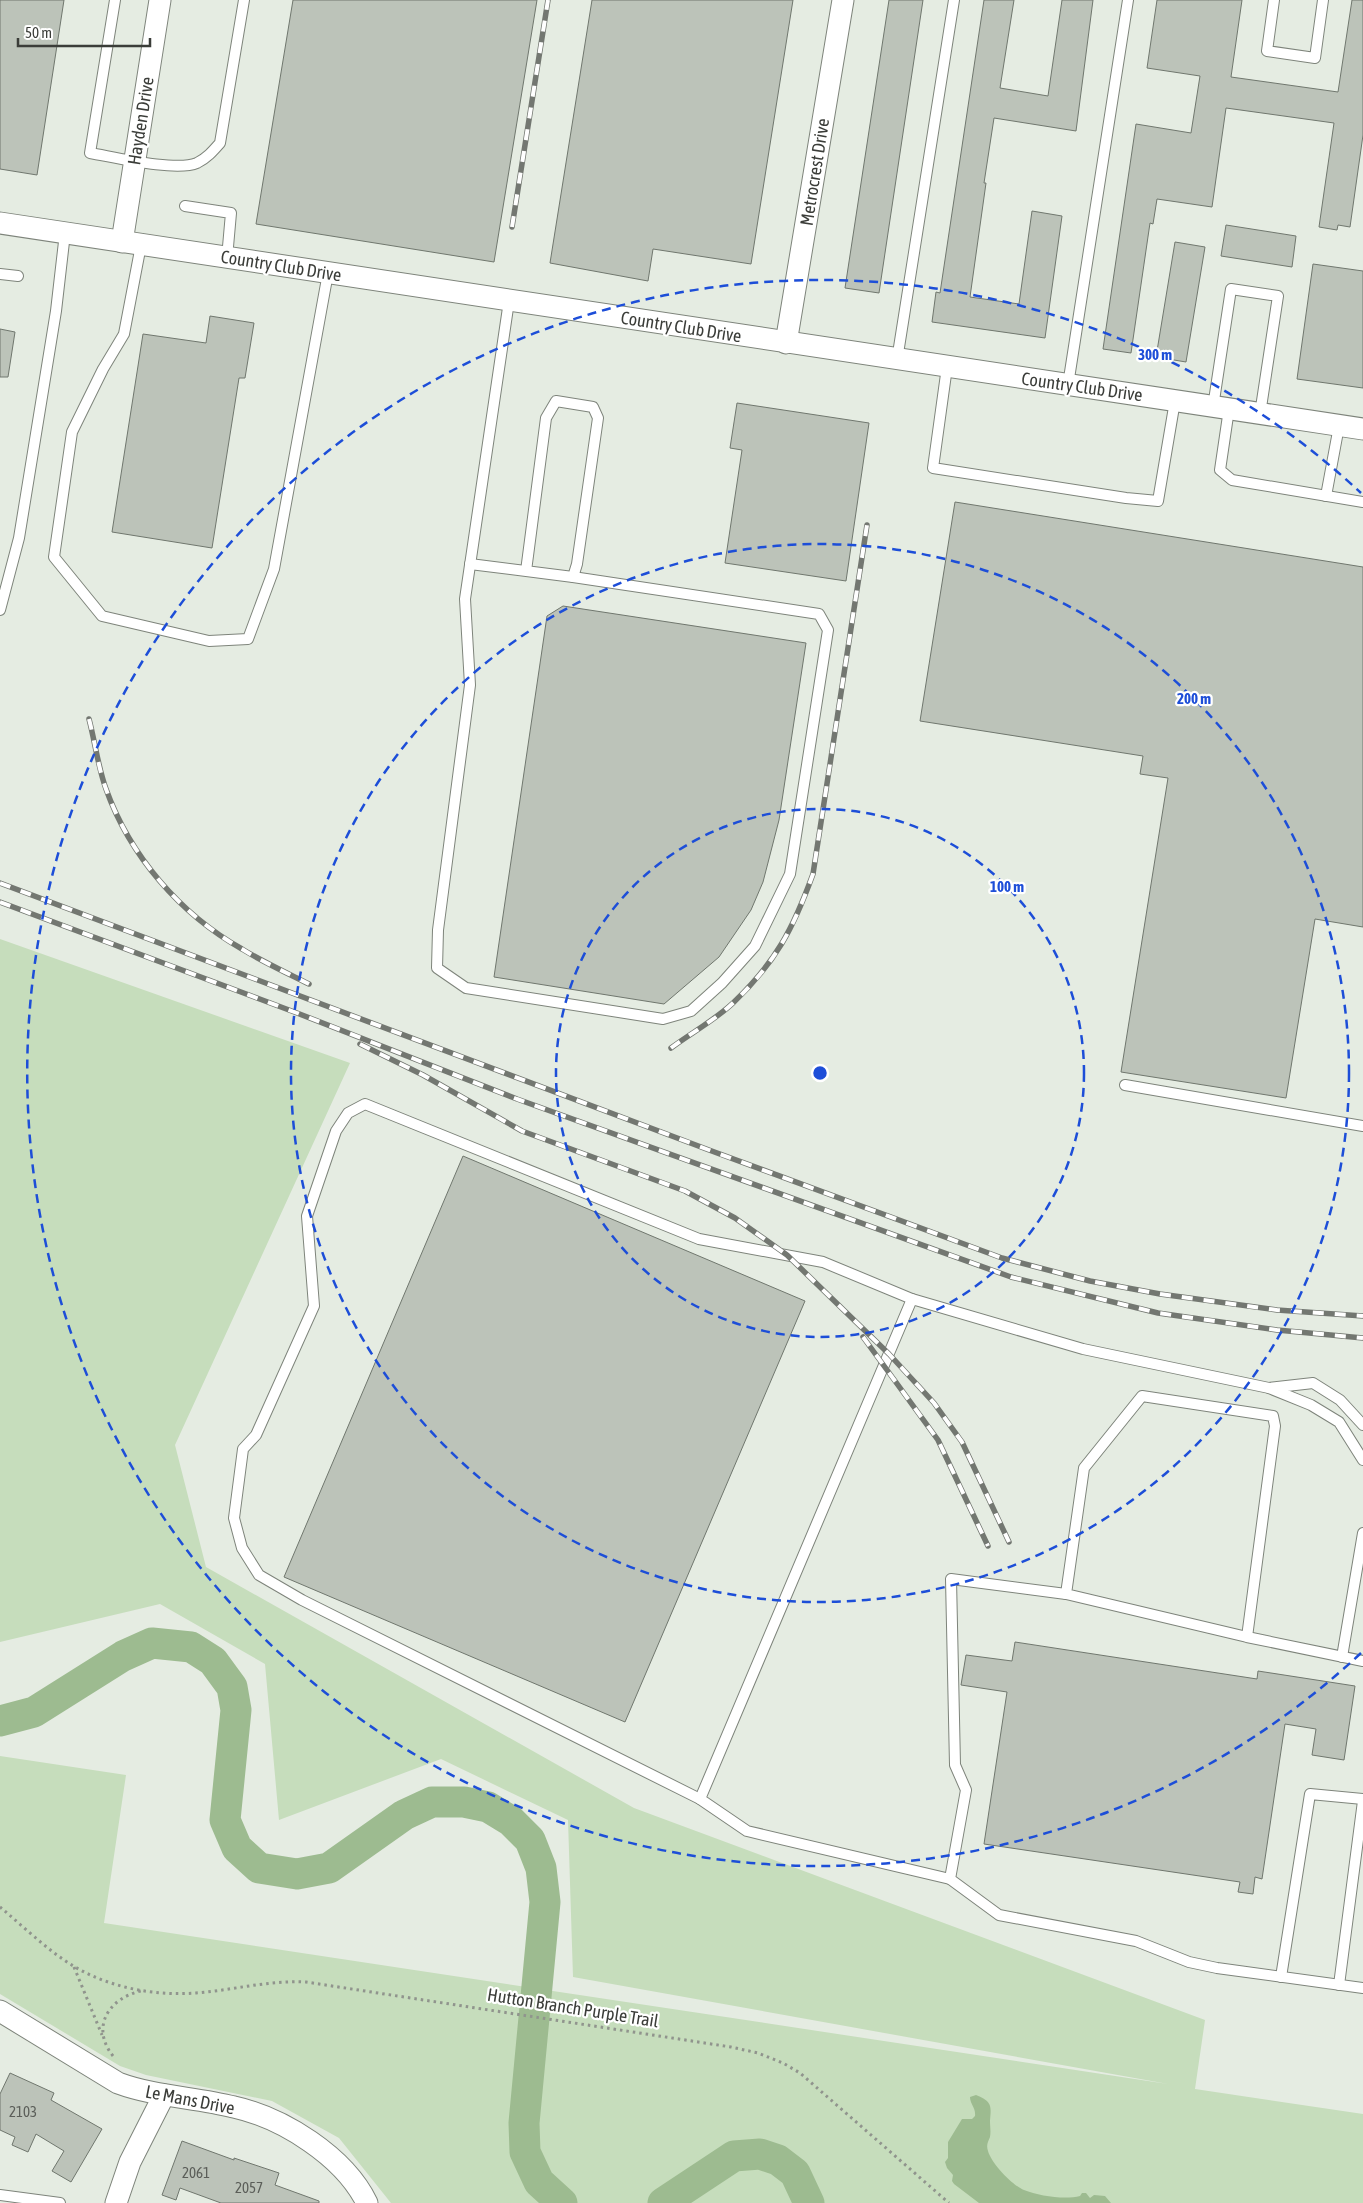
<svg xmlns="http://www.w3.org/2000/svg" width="1363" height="2203" font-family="'Asap Condensed',sans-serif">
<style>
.green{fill:#c6ddbc}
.water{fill:#9dbb90}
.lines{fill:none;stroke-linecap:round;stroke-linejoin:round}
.river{stroke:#9dbb90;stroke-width:31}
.building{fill:#bcc3b9;stroke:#70776e}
.lane-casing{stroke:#7e847b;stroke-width:12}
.street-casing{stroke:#7e847b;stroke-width:23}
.path{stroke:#90948d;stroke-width:3;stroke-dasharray:2.5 4;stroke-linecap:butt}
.lane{stroke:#fff;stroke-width:10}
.street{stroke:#fff;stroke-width:21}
.rail-casing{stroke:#737771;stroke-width:5.5}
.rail{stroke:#fff;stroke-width:4;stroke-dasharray:11;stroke-linecap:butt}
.ring{fill:none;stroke:#1d4ed8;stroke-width:2.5;stroke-dasharray:9 6}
.labels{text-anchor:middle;stroke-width:4.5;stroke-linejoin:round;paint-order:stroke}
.number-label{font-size:15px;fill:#5b5e59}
.street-label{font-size:18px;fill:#3b3d39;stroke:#fff}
.centre{fill:#1d4ed8;stroke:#fff;stroke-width:2.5}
.ring-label{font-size:15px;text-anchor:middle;font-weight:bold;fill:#1d4ed8;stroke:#fff;stroke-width:4.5;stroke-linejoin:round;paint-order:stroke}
</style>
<rect width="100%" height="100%" fill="#e5ece2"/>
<!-- green -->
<polygon class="green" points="0,939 350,1063 175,1445 206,1567 634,1808 1205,2020 1195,2089 1363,2114 1363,2203 391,2203 339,2138 272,2101 146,2075 120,2066 0,1994 0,1756 126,1775 104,1923 1168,2084 573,1977 568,1820 441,1759 279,1820 265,1664 160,1604 0,1642"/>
<!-- water -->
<path class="water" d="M976,2095C993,2102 991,2106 990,2121C990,2127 991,2131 990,2137C988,2142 986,2145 988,2151C991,2163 1013,2186 1024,2190C1039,2196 1065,2200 1080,2196L1082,2193H1086L1090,2198L1094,2195L1105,2196L1111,2203H979L954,2184L952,2181L953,2175L947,2168L945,2162L948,2158V2142L962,2119H972L975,2116C976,2108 970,2104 970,2097Z"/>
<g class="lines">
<!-- river -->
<g class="river">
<polyline points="0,1721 34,1712 123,1656 152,1643 191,1647 213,1661 232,1687 236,1710 225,1820 237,1848 259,1868 297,1874 329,1868 404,1815 432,1802 464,1802 488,1807 511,1821 530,1840 541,1868 545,1902 524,2123 525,2152 539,2182 562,2203"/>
<polyline points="663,2203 734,2156 760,2154 778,2160 795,2173 809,2203"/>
</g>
</g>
<!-- building -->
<g class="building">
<polygon points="0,0 64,0 37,175 0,169"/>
<polygon points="293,0 537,0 494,262 256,224"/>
<polygon points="592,0 793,0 751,264 653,249 648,281 550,263"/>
<polygon points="889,0 923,0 879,293 845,288"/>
<polygon points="984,0 1014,0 1000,88 1048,96 1062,0 1093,0 1076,131 994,118 984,183 986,183 970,297 1019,304 1032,211 1062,216 1045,338 932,322 936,292 940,293"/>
<polygon points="1157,0 1242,0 1231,77 1338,92 1352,0 1363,0 1363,135 1350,227 1338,225 1337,230 1319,227 1334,123 1226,108 1212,207 1157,199 1153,224 1150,223 1131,353 1103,349 1136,124 1191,133 1200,76 1147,68"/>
<polygon points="1226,225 1296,236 1292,267 1221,256"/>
<polygon points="1175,242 1205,247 1186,362 1156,357"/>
<polygon points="1313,264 1363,271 1363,388 1297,379"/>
<polygon points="210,316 254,323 245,378 239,378 212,548 112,532 143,334 206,343"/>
<polygon points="0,329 15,332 8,377 0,377"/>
<polygon points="737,403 869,423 846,581 725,563 742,450 730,448"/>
<polygon points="955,502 1363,567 1363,927 1315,919 1286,1098 1121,1072 1168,778 1140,774 1143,756 920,721"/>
<polygon points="563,606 806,643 779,820 763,882 751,910 719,957 664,1004 494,977 547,616"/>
<polygon points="463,1156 805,1301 625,1722 284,1577"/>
<polygon points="1015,1642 1257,1679 1258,1671 1355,1686 1344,1760 1312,1755 1316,1729 1285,1724 1262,1879 1255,1877 1253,1894 1238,1892 1240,1882 984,1844 1007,1692 961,1685 966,1655 1012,1661"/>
<polygon points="10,2073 54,2093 51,2100 102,2129 71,2182 52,2171 64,2151 36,2134 28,2152 12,2145 15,2137 0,2130 0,2094"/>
<polygon points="182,2141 234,2160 234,2158 279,2173 275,2185 319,2201 319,2203 221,2203 180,2188 176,2200 162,2195"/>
</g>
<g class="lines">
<defs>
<g id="lane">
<path d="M115,0L90,153C114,157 176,172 197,163C207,158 213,151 220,143L244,0"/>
<polyline points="1274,0 1267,51 1315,58 1323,0"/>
<polyline points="185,206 231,213 227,258"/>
<polyline points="141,245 124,334 103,369 72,432 54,557 102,616 209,641 248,639 274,569 328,273"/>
<polyline points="0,274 18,276"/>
<polyline points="509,301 465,599 470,685 438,930 437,968 466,988 663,1019 691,1011 722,983 755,946 790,874 828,630 819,614 573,577"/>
<polyline points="897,360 954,0"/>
<polyline points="947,367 933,468 1126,498 1158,501 1175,401"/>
<polyline points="1068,385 1128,0"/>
<polyline points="1213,407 1231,289 1278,296 1260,414"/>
<polyline points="1229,409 1220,470 1232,480 1363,502"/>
<polyline points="1326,496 1339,426"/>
<polyline points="470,564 573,577 577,564 598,418 593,407 556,401 546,418 526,571"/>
<polyline points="0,610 19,538 56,311 65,233"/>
<polyline points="1125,1085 1363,1126"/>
<polyline points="1363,1425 1340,1400 1313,1383 1269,1388 1311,1405 1339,1422 1363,1460"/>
<polyline points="1066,1594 951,1579 955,1765 966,1790 950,1879 999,1915 1136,1941 1189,1962 1217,1968 1363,1988"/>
<polyline points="1247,1637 1066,1594 1084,1468 1142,1396 1273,1416 1275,1426 1247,1637 1363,1661"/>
<polyline points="1342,1657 1363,1533"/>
<polyline points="700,1799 302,1600 259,1575 242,1548 234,1518 243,1449 256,1435 314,1306 307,1216 336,1131 348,1113 365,1104 699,1239 823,1262 912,1299"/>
<polyline points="950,1879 747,1831 700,1799 912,1299 1083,1349 1269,1388"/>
<polyline points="1281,1977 1310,1794 1363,1799"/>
<polyline points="1339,1985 1363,1801"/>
<polyline points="0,2195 60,2203"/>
</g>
<g id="street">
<polyline points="0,223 1363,429"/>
<polyline points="122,242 160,0"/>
<polyline points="786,343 843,0"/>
<path d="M0,2011L118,2083C156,2097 195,2097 234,2107C283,2118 344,2156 367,2203"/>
<polyline points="116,2203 130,2162 164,2095"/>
</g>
</defs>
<!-- lane casing -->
<use href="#lane" class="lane-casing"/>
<!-- street casing -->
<use href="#street" class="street-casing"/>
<!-- path -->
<g class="path">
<path d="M0,1907C24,1927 48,1951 75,1967C111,1988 155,1996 196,1993C234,1990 269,1980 306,1982L731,2047L758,2053L783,2063L800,2073L949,2203"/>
<polyline points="74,1967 102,2035"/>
<path d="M113,2056C90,2027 109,1998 141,1991"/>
</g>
<!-- lane -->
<use href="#lane" class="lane"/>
<!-- street -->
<use href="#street" class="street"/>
<defs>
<g id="rail">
<polyline points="512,227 548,0"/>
<path d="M89,719C95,742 98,767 106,789C130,856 180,914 242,949C263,962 287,973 309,984"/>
<polyline points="0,883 709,1150 1002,1258 1090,1281 1160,1294 1277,1310 1363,1316"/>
<polyline points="0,902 297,1013 517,1099 1011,1277 1158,1313 1277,1330 1363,1338"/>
<polyline points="360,1044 423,1075 522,1131 685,1191 735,1218 787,1255 889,1354 934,1403 962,1442 1009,1542"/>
<path d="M671,1048C691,1033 715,1020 733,1003C776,962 793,929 813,874L867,525"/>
<polyline points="863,1337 938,1440 988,1546"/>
</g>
</defs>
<!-- rail casing -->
<use href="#rail" class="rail-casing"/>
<!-- rail -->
<use href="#rail" class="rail"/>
</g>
<!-- distance rings -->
<g class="ring">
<circle cx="820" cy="1073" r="264"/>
<circle cx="820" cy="1073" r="529"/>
<path d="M1361 1653A793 793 0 1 1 1361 493"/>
</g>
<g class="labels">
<!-- number labels -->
<g class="number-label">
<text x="23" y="2117">2103</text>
<text x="196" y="2178">2061</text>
<text x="249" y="2193">2057</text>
</g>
<!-- street labels -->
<g class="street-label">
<text transform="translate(141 121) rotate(-81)" y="6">Hayden Drive</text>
<text transform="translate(815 172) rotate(-81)" y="6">Metrocrest Drive</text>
<text transform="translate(281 266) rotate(9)" y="6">Country Club Drive</text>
<text transform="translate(681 327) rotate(9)" y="6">Country Club Drive</text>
<text transform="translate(1082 387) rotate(8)" y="6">Country Club Drive</text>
<text transform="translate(573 2008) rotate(9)" y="6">Hutton Branch Purple Trail</text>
<text transform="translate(190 2100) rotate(11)" y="6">Le Mans Drive</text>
</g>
</g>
<circle cx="820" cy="1073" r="8" class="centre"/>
<g class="ring-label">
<text x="1155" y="360">300 m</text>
<text x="1194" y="704">200 m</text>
<text x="1007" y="892">100 m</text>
</g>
<!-- scale -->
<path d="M18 38v8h132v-8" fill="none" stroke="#3b3d39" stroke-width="2.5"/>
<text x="25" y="38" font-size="15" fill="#3b3d39" stroke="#ffffff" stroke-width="4" paint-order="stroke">50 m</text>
</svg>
